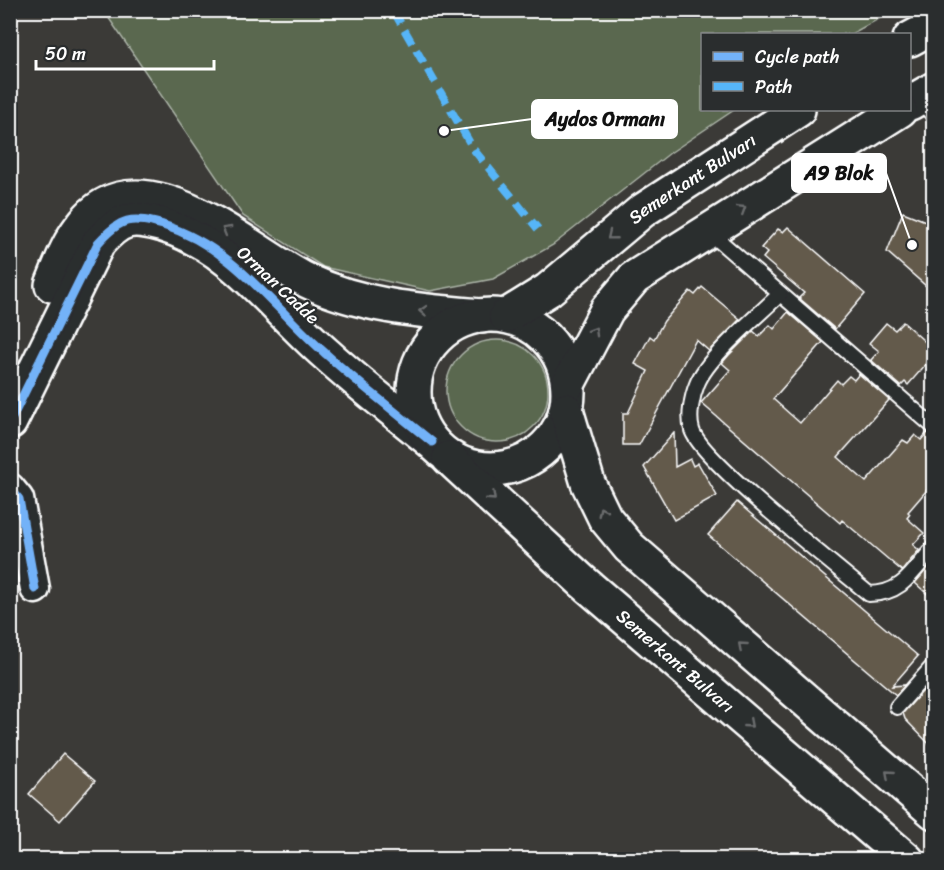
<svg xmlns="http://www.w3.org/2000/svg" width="944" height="870" font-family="Sriracha,sans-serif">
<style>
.green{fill:#5a6850;stroke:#acb4a8;stroke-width:1.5}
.building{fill:#645a4c;stroke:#fff;stroke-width:1.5}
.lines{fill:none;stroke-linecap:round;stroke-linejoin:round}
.service-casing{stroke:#fff;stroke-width:18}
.minor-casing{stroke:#fff;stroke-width:33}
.tertiary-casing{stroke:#fff;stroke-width:38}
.primary-casing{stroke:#fff;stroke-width:38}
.service{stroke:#2a2d2e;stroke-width:14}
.minor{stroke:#2a2d2e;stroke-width:28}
.tertiary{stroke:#2a2d2e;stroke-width:33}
.primary{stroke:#2a2d2e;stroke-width:33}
.quiet{stroke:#56b5f8;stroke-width:8;stroke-dasharray:15 8;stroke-linecap:butt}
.cycleway-casing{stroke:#2a2d2e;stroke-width:13}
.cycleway{stroke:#73b2f8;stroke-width:9}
.oneway{stroke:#6a6c6d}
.labels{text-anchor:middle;stroke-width:4.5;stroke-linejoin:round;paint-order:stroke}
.street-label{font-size:18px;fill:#fff;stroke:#2a2d2e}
.leader{fill:none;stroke:#fff;stroke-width:2}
.callout-dot{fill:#fff;stroke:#2a2d2e;stroke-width:2}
.callout{fill:#fff;stroke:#fff;stroke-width:2}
.callout-label{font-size:20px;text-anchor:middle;font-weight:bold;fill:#111}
</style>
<rect width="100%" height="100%" fill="#3b3a37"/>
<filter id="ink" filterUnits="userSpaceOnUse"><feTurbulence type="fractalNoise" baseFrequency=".0167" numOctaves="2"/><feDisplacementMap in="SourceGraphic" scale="12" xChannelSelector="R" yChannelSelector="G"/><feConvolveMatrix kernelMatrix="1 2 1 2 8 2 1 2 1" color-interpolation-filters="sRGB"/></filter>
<g filter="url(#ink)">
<!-- green -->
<g class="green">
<polygon points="104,11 893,11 851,34 702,34 702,110 734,110 670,153 553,245 493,279 430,291 323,267 243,216"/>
<circle cx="497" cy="391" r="51"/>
</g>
<!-- building -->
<g class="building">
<polygon points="903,212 933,224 933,292 887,252"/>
<polygon points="788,227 865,294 835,329 799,298 804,293 763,258 767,253 761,248 778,229 783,232"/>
<polygon points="702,287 740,319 709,351 696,340 639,445 623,445 623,413 628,413 648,371 635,364 650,336 654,339 664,321 690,291 695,295"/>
<polygon points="788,312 823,342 773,399 800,423 837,380 841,384 849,376 854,380 859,374 889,400 838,457 866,482 903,440 908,443 915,435 921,440 927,433 933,436 933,483 908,512 910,514 907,518 924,533 913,545 919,550 902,571 842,520 840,523 701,403 730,370 722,363 729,355 753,331 759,336 770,325 774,329"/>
<polygon points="903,322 933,349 933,356 908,385 905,382 901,386 871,360 879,351 869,343 886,323 895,330"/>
<polygon points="674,433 675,467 690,459 693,466 698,463 717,496 674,520 644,467"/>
<polygon points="737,502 918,656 892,686 905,685 896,695 708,535"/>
<polygon points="933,562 933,599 915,583"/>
<polygon points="931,682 933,682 933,748 905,719 903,713"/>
<polygon points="63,754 95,781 60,821 29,794"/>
</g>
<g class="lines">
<defs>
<g id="service">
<polyline points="918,98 934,116"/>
<polyline points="708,231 934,427"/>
<path d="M780,294C758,316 708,356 697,384C692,396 688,417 692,430C701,460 837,567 869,594C903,594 913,571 934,547"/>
<polyline points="897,707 934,665"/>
</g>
<polyline id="minor" points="10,488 19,499 35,589"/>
<g id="tertiary">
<path d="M52,285C60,266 67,245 80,228C139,145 249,253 308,281C363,307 423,311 482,316"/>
<path d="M10,422L98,243C106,234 116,224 127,221C139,218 152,222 163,225C234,247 273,308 326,354C360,385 397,413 432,442"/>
</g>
<g id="primary">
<polyline points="910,39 934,26"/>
<polyline points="910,103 934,89"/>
<circle cx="491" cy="392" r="77"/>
<path id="s1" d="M506,316L548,290L642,211L798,110"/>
<polyline points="568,384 607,310 634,278 900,110"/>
<polyline points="566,410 588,483 605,518 629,547 934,812"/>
<path id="s2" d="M449,458L582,581L907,860"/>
</g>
</defs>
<!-- service casing -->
<use href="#service" class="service-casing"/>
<!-- minor casing -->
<use href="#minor" class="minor-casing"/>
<!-- tertiary casing -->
<use href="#tertiary" class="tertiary-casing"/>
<!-- primary casing -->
<use href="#primary" class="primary-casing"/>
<!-- service -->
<use href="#service" class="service"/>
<!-- minor -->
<use href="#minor" class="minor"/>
<!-- tertiary -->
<use href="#tertiary" class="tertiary"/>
<!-- primary -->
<use href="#primary" class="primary"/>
<!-- quiet -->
<polyline class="quiet" points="393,10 474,150 538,229"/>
<defs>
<g id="cycleway">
<path d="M10,422L98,243C106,234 116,224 127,221C139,218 152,222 163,225C234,247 273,308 326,354C360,385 397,413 432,442"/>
<polyline points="10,488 19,499 35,589"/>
</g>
</defs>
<!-- cycleway casing -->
<use href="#cycleway" class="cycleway-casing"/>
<!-- cycleway -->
<use href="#cycleway" class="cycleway"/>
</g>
<!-- one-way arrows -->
<defs><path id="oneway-chevron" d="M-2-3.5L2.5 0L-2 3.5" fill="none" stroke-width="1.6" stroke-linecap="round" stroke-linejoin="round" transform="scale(1.5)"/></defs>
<g class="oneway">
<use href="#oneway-chevron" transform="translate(742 209) rotate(-32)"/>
<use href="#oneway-chevron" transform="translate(226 230) rotate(-150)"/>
<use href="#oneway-chevron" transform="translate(611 236) rotate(141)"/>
<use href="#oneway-chevron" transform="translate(423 311) rotate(-176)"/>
<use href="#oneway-chevron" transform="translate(594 331) rotate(-60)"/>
<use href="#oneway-chevron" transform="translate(492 497) rotate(43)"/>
<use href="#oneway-chevron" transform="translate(602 511) rotate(-117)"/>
<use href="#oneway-chevron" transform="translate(742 646) rotate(-139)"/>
<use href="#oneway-chevron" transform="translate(749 724) rotate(41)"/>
<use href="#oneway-chevron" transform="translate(889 774) rotate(-139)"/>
</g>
</g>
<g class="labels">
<!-- street labels -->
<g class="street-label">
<text dy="6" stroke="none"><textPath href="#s1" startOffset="232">Semerkant Bulvarı</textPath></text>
<text transform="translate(278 285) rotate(43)" y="6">Orman Cadde</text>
<text dy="6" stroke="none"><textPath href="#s2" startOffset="304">Semerkant Bulvarı</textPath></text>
</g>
</g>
<!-- callouts -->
<path class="leader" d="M444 131L532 119M912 245L886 173"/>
<g class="callout-dot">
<circle cx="444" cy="131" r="6"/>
<circle cx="912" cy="245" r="6"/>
</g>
<g class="callout">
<rect x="532" y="100" width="145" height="38" rx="6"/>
<rect x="792" y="154" width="94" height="38" rx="6"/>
</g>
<g class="callout-label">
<text x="605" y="126">Aydos Ormanı</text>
<text x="839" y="180">A9 Blok</text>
</g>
<!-- margin -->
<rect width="944" height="870" fill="none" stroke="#2a2d2e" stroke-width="36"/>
<rect x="18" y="18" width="908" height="834" fill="none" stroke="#fff" stroke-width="2" filter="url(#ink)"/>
<!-- legend -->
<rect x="701" y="33" width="210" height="78" fill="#2a2d2e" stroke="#7f8182" stroke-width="1.5"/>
<rect x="713" y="52" width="30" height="9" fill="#73b2f8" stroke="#7f8182" stroke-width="1.5"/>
<text x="755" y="63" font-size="18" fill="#ffffff">Cycle path</text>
<rect x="713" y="82" width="30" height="9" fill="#56b5f8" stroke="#7f8182" stroke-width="1.5"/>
<text x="755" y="93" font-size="18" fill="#ffffff">Path</text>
<!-- scale -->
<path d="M36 60v9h178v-9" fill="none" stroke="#ffffff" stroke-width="3"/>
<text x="45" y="60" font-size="18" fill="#ffffff" stroke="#2a2d2e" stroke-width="4.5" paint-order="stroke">50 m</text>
</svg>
